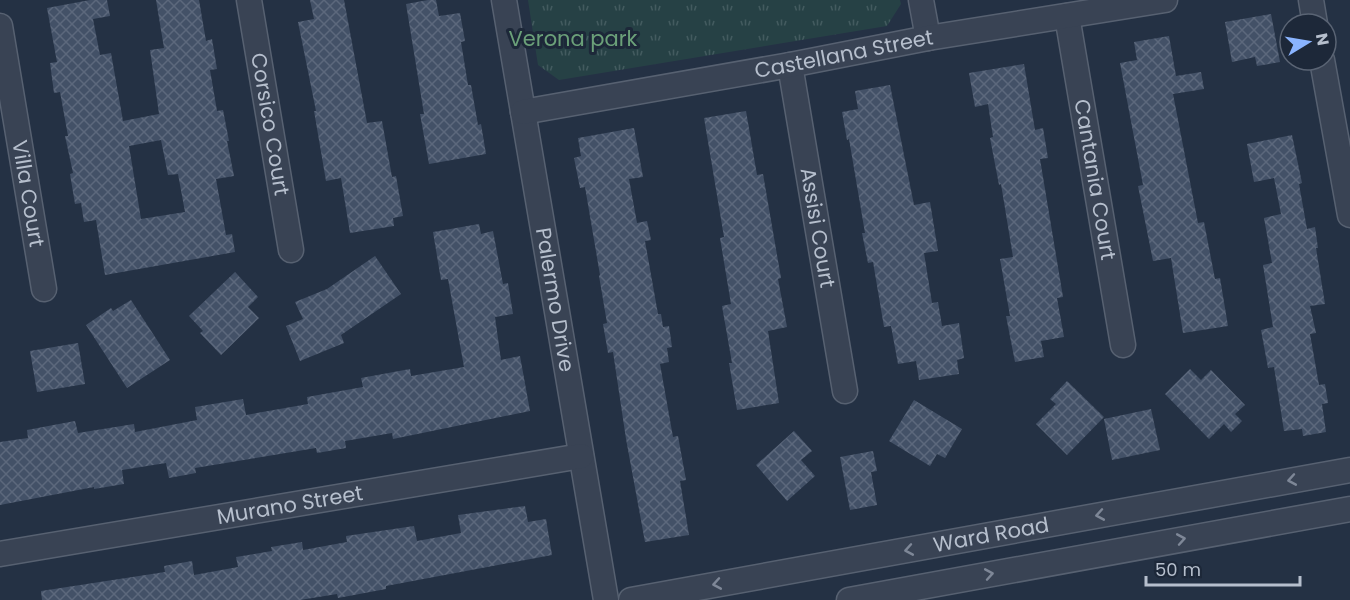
<svg xmlns="http://www.w3.org/2000/svg" width="1350" height="600" font-family="Poppins,sans-serif">
<style>
.park{fill:url(#park-tufts)}
.building{fill:url(#building-cross-hatch);fill-rule:evenodd}
.lines{fill:none;stroke-linecap:round;stroke-linejoin:round}
.minor-casing{stroke:#576171;stroke-width:27}
.minor{stroke:#394354;stroke-width:24}
.oneway{stroke:#7e8797}
.labels{text-anchor:middle;stroke-width:6;stroke-linejoin:round;paint-order:stroke}
.park-label{font-size:21px;fill:#6ba079;stroke:#1d2839}
.street-label{font-size:21px;fill:#b6bfcd;stroke:#1d2839}
</style>
<defs>
<pattern id="park-tufts" width="24" height="20" patternUnits="userSpaceOnUse" patternTransform="scale(1.5)"><rect width="24" height="20" fill="#264145"/><path d="M3 7l-1-3M5 7V3M7 7l1-3M15 17l-1-3M17 17v-4M19 17l1-3" fill="none" stroke="#435b5f"/></pattern>
<pattern id="building-cross-hatch" width="8" height="8" patternUnits="userSpaceOnUse" patternTransform="scale(1.5)"><rect width="8" height="8" fill="#435167"/><path d="M0 0l8 8M0 8l8-8" fill="none" stroke="#5c687c"/></pattern>
</defs>
<rect width="100%" height="100%" fill="#243144"/>
<!-- park -->
<polygon class="park" points="528,0 900,0 901,4 887,26 559,80 538,65"/>
<!-- building -->
<g class="building">
<path d="M90,0H107L110,16L93,19L100,55L111,53L123,121L159,114L150,50L164,48L156,0H199L206,41L212,39L217,69L210,70L217,111L223,110L229,141H227L234,176L216,179L226,235L232,234L235,252L105,275L96,220L84,222L81,203L75,204L70,174L73,173L65,136H68L60,92L54,93L50,63L57,62L47,8ZM161,140L168,175L178,174L185,212L141,219L129,146Z"/>
<polygon points="310,0 344,0 367,123 382,121 392,177 396,176 403,216 393,218 394,226 350,233 341,178 326,181 314,111 316,111 298,22 314,19"/>
<polygon points="428,0 436,0 439,16 460,13 465,41 461,42 468,85 471,85 478,125 481,124 486,154 429,164 420,114 424,114 406,4"/>
<polygon points="1271,14 1280,62 1257,66 1255,57 1232,62 1225,22"/>
<polygon points="1169,36 1176,76 1201,72 1204,89 1173,94 1198,223 1204,222 1215,279 1220,278 1228,326 1183,333 1171,258 1153,261 1138,186 1143,185 1120,63 1137,60 1134,42"/>
<polygon points="1024,64 1035,130 1043,128 1048,158 1040,159 1063,297 1057,298 1064,337 1041,341 1044,357 1015,362 1006,316 1010,316 1000,259 1013,257 1001,184 999,185 990,138 993,137 988,104 975,107 969,73"/>
<polygon points="890,85 914,205 930,202 938,251 924,253 932,303 938,302 942,326 959,323 964,358 957,360 959,374 919,380 916,361 898,364 891,326 884,327 873,262 868,263 862,233 865,233 849,139 847,140 842,112 858,109 855,91"/>
<polygon points="746,111 757,175 763,174 781,278 778,279 787,327 768,331 779,403 737,410 729,363 732,363 722,306 731,304 720,238 724,237 704,118"/>
<polygon points="634,128 643,177 629,179 637,223 647,221 651,240 645,241 658,314 661,314 663,327 669,326 672,347 667,348 669,362 660,364 673,437 678,436 686,480 680,481 689,535 645,542 626,439 613,352 608,353 603,324 607,323 599,276 600,275 585,187 580,188 574,158 581,156 578,138"/>
<polygon points="1292,135 1302,183 1299,184 1307,229 1315,227 1318,248 1316,248 1325,304 1310,306 1316,333 1310,334 1319,385 1325,384 1328,403 1322,404 1326,432 1303,436 1302,429 1284,431 1274,367 1268,368 1261,330 1273,327 1263,265 1272,263 1264,218 1281,214 1274,178 1254,182 1247,144"/>
<polygon points="479,224 481,234 493,231 503,284 508,283 513,314 495,317 501,360 520,356 530,411 393,439 392,433 345,441 346,448 317,453 316,448 195,468 196,473 169,478 166,463 122,470 124,484 94,489 94,487 0,505 0,442 28,438 27,430 75,421 78,433 134,424 135,432 197,420 195,407 243,399 246,415 308,404 307,397 363,387 361,378 410,369 411,376 464,367 448,279 441,280 433,232"/>
<polygon points="375,256 401,294 341,335 344,343 300,361 286,326 303,319 295,302 327,289"/>
<polygon points="235,272 258,297 248,307 259,318 221,355 200,333 203,331 189,316"/>
<polygon points="131,300 170,360 127,388 86,325 111,308 113,311"/>
<polygon points="78,343 85,384 37,392 30,351"/>
<polygon points="1190,369 1201,380 1211,370 1245,405 1235,414 1242,421 1231,432 1224,424 1209,439 1165,394"/>
<polygon points="1067,381 1104,417 1067,455 1036,424 1056,404 1050,399"/>
<polygon points="914,400 962,429 945,458 937,454 930,466 889,441"/>
<polygon points="1151,409 1160,450 1112,460 1104,419"/>
<polygon points="794,431 812,451 801,460 815,476 787,501 756,465"/>
<polygon points="873,451 877,471 871,472 877,505 850,510 840,457"/>
<polygon points="525,506 528,522 546,519 552,555 386,586 386,589 338,598 337,594 300,600 42,600 41,591 165,572 164,566 192,561 194,575 238,567 236,557 272,551 271,547 302,542 303,550 347,542 346,536 414,526 417,541 461,533 458,515"/>
</g>
<g class="lines">
<defs>
<g id="minor">
<path id="s1" d="M249,0L291,250"/>
<path id="s2" d="M504,0L606,600"/>
<polyline points="921,0 928,38"/>
<polyline points="1311,0 1315,24"/>
<path id="s3" d="M1067,16L1123,345"/>
<path id="s4" d="M0,26L44,289"/>
<polyline points="1322,60 1350,215"/>
<path id="s5" d="M790,65L845,391"/>
<path id="s6" d="M523,112L790,65L928,38L1165,0"/>
<path id="s7" d="M0,554L581,456"/>
<path id="s8" d="M631,600L1350,470"/>
<polyline points="849,600 1350,509"/>
</g>
</defs>
<!-- minor casing -->
<use href="#minor" class="minor-casing"/>
<!-- minor -->
<use href="#minor" class="minor"/>
</g>
<!-- one-way arrows -->
<defs><path id="oneway-chevron" d="M-2-3.5L2.5 0L-2 3.5" fill="none" stroke-width="1.6" stroke-linecap="round" stroke-linejoin="round" transform="scale(1.5)"/></defs>
<g class="oneway">
<use href="#oneway-chevron" transform="translate(1292 480) rotate(170)"/>
<use href="#oneway-chevron" transform="translate(1100 515) rotate(170)"/>
<use href="#oneway-chevron" transform="translate(1181 539) rotate(-10)"/>
<use href="#oneway-chevron" transform="translate(909 550) rotate(170)"/>
<use href="#oneway-chevron" transform="translate(989 574) rotate(-10)"/>
<use href="#oneway-chevron" transform="translate(717 584) rotate(170)"/>
</g>
<g class="labels">
<!-- park labels -->
<g class="park-label">
<text x="573" y="46">Verona park</text>
</g>
<!-- street labels -->
<g class="street-label">
<text dy="7" stroke="none"><textPath href="#s6" startOffset="326">Castellana Street</textPath></text>
<text dy="7" stroke="none"><textPath href="#s1" startOffset="126">Corsico Court</textPath></text>
<text dy="7" stroke="none"><textPath href="#s3" startOffset="166">Cantania Court</textPath></text>
<text dy="7" stroke="none"><textPath href="#s4" startOffset="170">Villa Court</textPath></text>
<text dy="7" stroke="none"><textPath href="#s5" startOffset="165">Assisi Court</textPath></text>
<text dy="7" stroke="none"><textPath href="#s2" startOffset="304">Palermo Drive</textPath></text>
<text dy="7" stroke="none"><textPath href="#s7" startOffset="294">Murano Street</textPath></text>
<text dy="7" stroke="none"><textPath href="#s8" startOffset="366">Ward Road</textPath></text>
</g>
</g>
<!-- north arrow -->
<g transform="translate(1308 42) rotate(79)"><circle r="28" fill="#1d2839" stroke="#5a6474" stroke-width="1.5"/>
<path d="M0-4.5L10 22L0 15L-10 22Z" fill="#8ab4ff"/>
<text y="-9" font-size="16" font-weight="bold" text-anchor="middle" fill="#b6bfcd">N</text>
</g>
<!-- scale -->
<path d="M1146 576v9h154v-9" fill="none" stroke="#b6bfcd" stroke-width="3"/>
<text x="1155" y="576" font-size="18" fill="#b6bfcd" stroke="#1d2839" stroke-width="4.5" paint-order="stroke">50 m</text>
</svg>
